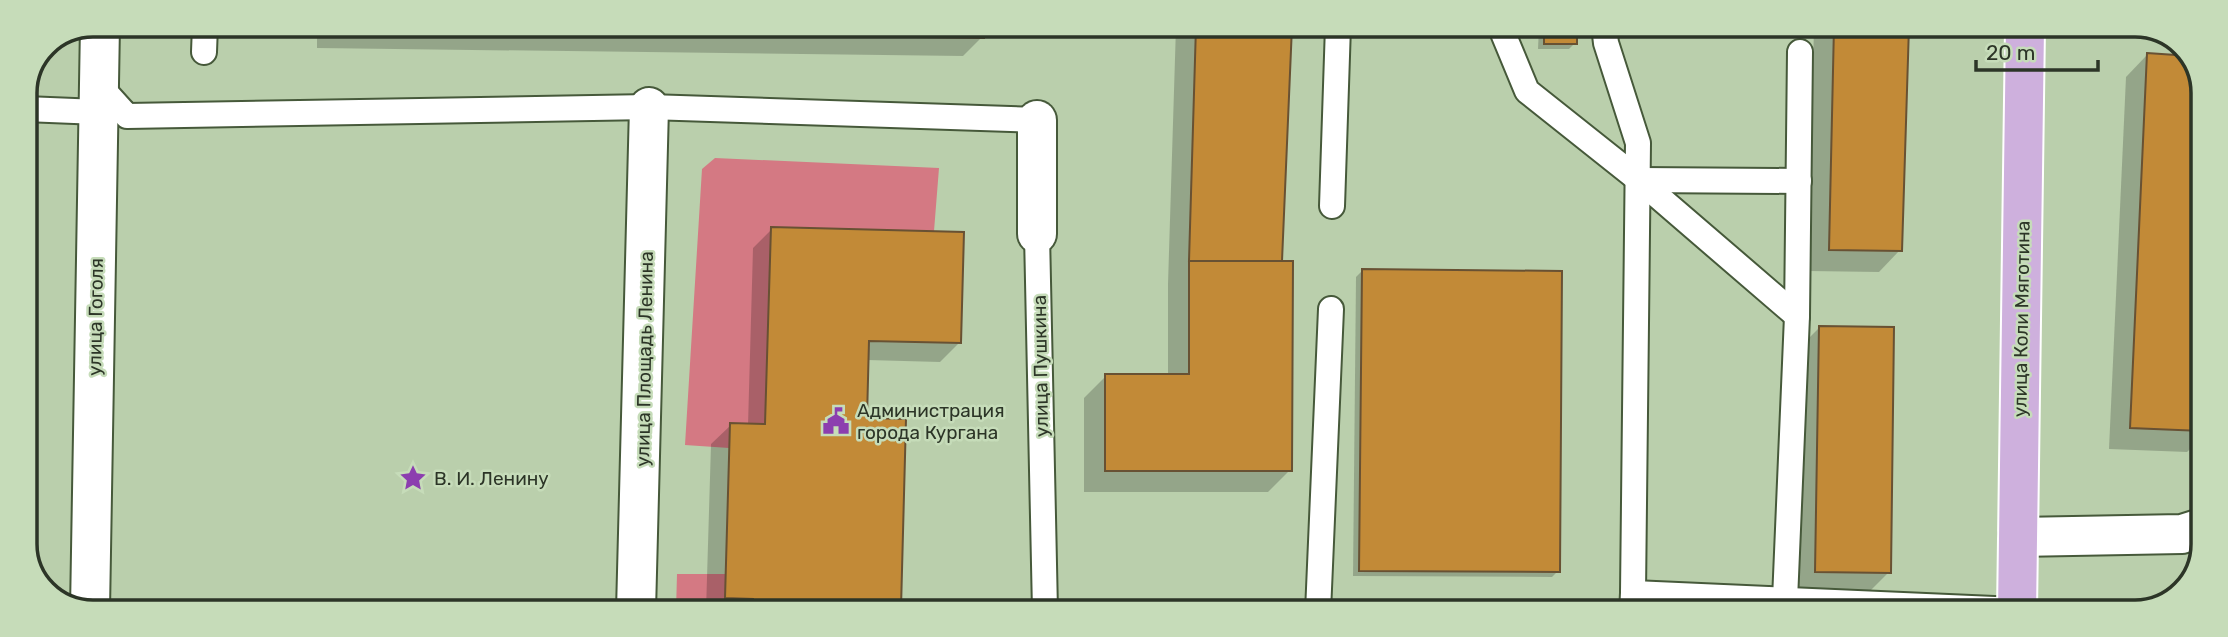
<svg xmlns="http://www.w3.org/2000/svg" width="2228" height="637" font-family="Rubik,sans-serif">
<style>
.green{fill:#d47983}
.shadow{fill:#0003}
.building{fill:#c28a37;stroke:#685133;stroke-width:2}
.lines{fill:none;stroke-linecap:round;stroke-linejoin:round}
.service-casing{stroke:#46593a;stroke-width:28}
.minor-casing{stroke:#46593a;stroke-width:42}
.secondary-casing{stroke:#46593a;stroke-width:42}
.primary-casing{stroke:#fff;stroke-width:42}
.service{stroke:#fff;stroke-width:24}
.minor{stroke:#fff;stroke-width:38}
.secondary{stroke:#fff;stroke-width:38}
.primary{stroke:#ceb0dd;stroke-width:38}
.labels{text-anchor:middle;stroke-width:5;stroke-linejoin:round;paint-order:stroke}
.street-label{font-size:19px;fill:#2c3527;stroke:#c6dcb9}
.poi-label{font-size:19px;fill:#2c3527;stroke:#c6dcb9;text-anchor:start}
.rim{fill:none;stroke:#2c3527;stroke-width:3.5}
</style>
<rect width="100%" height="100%" fill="#bacfac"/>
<!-- green -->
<g class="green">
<polygon points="715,158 939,168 934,231 765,424 730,423 729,448 685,445 702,169"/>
<polygon points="677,574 725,574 725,598 753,599 753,611 676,611"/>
</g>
<!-- shadow -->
<g class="shadow">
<polygon points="317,25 982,25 982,37 963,56 317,48"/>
<polygon points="1176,26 1290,26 1281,263 1290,470 1268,492 1084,492 1084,398 1106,376 1168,376 1168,284"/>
<polygon points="1539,26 1575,26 1575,43 1569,49 1538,49"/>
<polygon points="1814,26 1907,26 1900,250 1879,272 1808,271"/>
<polygon points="2147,55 2191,58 2203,88 2202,438 2187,452 2109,449 2126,77"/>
<polygon points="772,229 959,343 940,362 867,360 865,420 899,608 896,611 706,611 711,444 731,425 748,425 753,248"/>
<polygon points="1362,271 1558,571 1552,577 1353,576 1356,277"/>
<polygon points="1820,327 1889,572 1867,594 1794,593 1798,349"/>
</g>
<!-- building -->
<g class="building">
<polygon points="335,25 647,25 647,33 335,29"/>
<polygon points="647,25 984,25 984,38 647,33"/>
<polygon points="1196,26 1292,26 1282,261 1189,261"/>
<rect x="1544" y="26" width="33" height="18"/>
<polygon points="1834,26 1909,26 1902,251 1829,250"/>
<polygon points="2147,53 2190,56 2203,88 2202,431 2130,428"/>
<polygon points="771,227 964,232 961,343 869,341 867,418 906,419 901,608 863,608 863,611 753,611 753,599 725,598 730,423 765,424"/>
<polygon points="1189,261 1293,261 1292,471 1105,471 1105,374 1189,374"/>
<polygon points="1362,269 1562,271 1560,572 1359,571"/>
<polygon points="1819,326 1894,327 1891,573 1815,572"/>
</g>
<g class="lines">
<defs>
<g id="service">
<polyline points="1500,26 1527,91 1639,180 1797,316"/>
<polyline points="1604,26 1606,43 1638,143 1633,593"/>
<polyline points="204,52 205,25"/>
<polyline points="99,85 127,116 649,107 1037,120"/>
<polyline points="25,109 99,112"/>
<polyline points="1639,180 1799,181"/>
<polyline points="1332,206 1338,26"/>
<polyline points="1037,234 1045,611"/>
<polyline points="1785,600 1797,316 1800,52"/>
<polyline points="1318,612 1331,309"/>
<polyline points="1632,612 1633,593 2017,610"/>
</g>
<g id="minor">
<polyline points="1037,234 1037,120"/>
<polyline points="2018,537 2182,534 2201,528"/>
<polyline points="636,611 649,107"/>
</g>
<polyline id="secondary" points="90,610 100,25"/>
<polyline id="primary" points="2017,612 2025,27"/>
</defs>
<!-- service casing -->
<use href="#service" class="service-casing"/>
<!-- minor casing -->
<use href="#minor" class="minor-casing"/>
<!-- secondary casing -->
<use href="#secondary" class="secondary-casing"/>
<!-- primary casing -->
<use href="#primary" class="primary-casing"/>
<!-- service -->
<use href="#service" class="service"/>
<!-- minor -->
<use href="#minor" class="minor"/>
<!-- secondary -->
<use href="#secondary" class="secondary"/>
<!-- primary -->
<use href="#primary" class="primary"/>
</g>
<!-- icons -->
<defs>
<symbol id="civic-bare" viewBox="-9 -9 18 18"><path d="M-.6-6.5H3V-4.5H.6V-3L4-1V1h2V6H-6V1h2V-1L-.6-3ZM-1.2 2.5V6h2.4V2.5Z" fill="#8c3eaf" stroke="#c6dcb9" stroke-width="2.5" paint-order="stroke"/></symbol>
<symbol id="sight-bare" viewBox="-9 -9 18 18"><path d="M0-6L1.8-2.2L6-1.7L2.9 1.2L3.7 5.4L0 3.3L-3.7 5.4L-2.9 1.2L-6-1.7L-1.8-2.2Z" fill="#8c3eaf" stroke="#c6dcb9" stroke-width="2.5" paint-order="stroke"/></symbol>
</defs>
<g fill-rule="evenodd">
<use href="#civic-bare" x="817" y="402" width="38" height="38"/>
<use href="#sight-bare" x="394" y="459" width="38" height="38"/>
</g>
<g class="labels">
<!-- street labels -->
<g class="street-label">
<text transform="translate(95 317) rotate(-89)" y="7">улица Гоголя</text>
<text transform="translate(2021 319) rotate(-89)" y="7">улица Коли Мяготина</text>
<text transform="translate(644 359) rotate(-89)" y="7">улица Площадь Ленина</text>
<text transform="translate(1040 366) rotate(-91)" y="7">улица Пушкина</text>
</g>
<!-- poi labels -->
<g class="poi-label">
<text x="857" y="417">Администрация<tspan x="857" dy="22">города Кургана</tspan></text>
<text x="434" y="485">В. И. Ленину</text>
</g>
</g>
<!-- crop -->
<path d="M0 0H2228V637H0ZM93 37H2135A56 56 0 0 1 2191 93V544A56 56 0 0 1 2135 600H93A56 56 0 0 1 37 544V93A56 56 0 0 1 93 37Z" fill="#c6dcb9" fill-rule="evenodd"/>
<path class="rim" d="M93 37H2135A56 56 0 0 1 2191 93V544A56 56 0 0 1 2135 600H93A56 56 0 0 1 37 544V93A56 56 0 0 1 93 37Z"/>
<!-- scale -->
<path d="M1976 60v10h122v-10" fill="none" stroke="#2c3527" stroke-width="3.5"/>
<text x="1986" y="60" font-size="21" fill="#2c3527" stroke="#c6dcb9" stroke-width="5" paint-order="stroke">20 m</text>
</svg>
